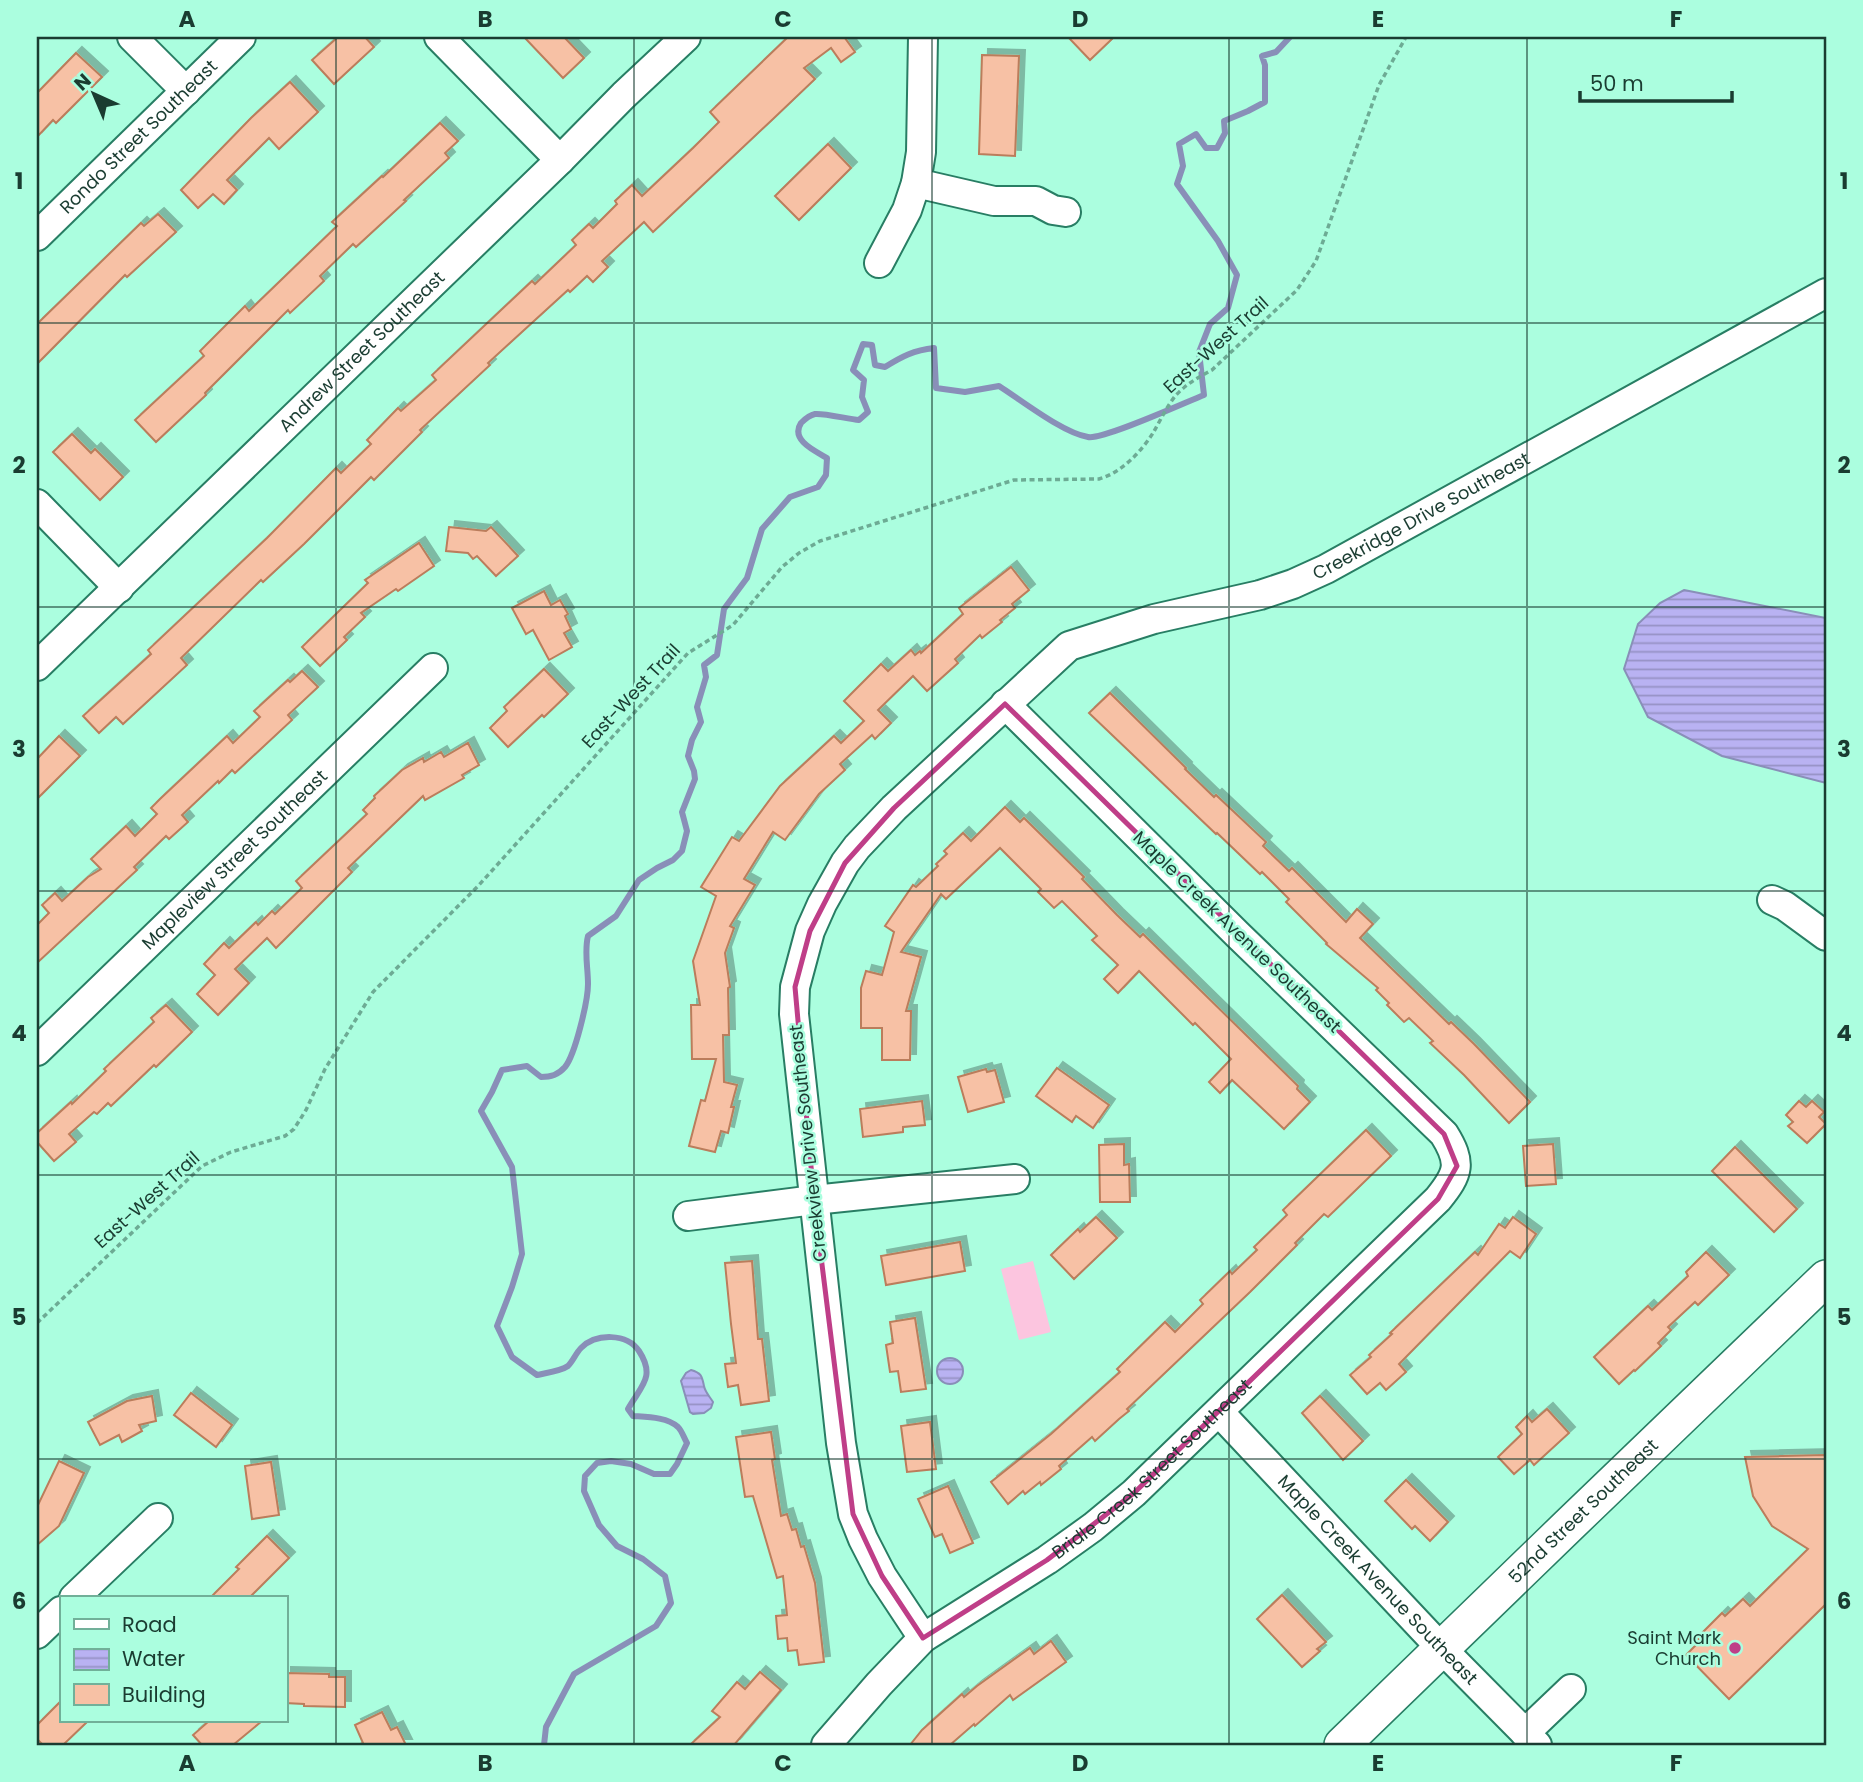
<svg xmlns="http://www.w3.org/2000/svg" width="1863" height="1782" font-family="Poppins,sans-serif">
<style>
.pitch{fill:#fcc5df}
.water{fill:url(#water-rules);stroke:#898fb8;stroke-width:2}
.lines{fill:none;stroke-linecap:round;stroke-linejoin:round}
.stream{stroke:#898fb8;stroke-width:6}
.building{fill:#f7c1a5;stroke:#bb7d5b;stroke-width:2;filter:url(#shadow)}
.minor-casing{stroke:#287e64;stroke-width:32}
.major-casing{stroke:#287e64;stroke-width:38}
.path{stroke:#6dab94;stroke-width:3.5;stroke-dasharray:5 3.5;stroke-linecap:butt}
.minor{stroke:#fff;stroke-width:28}
.major{stroke:#fff;stroke-width:35}
.marked{fill:none;stroke:#bf3e88;stroke-width:5;stroke-linejoin:round}
.grid{fill:none;stroke:#1a3c31;stroke-width:2;stroke-opacity:0.55}
.poi-dot{fill:#bf3e88;stroke:#abfedf;stroke-width:2.5}
.labels{text-anchor:middle;stroke-width:5;stroke-linejoin:round;paint-order:stroke}
.street-label{font-size:18px;fill:#1a3c31;stroke:#abfedf}
.poi-label{font-size:18px;fill:#1a3c31;stroke:#abfedf;text-anchor:end}
.neatline{fill:none;stroke:#1a3c31;stroke-width:2.5}
.grid-label{font-size:23px;text-anchor:middle;font-weight:bold;fill:#1a3c31}
</style>
<defs>
<pattern id="water-rules" width="6" height="5" patternUnits="userSpaceOnUse" patternTransform="scale(1.75)"><rect width="6" height="5" fill="#b9b2f2"/><path d="M0 2.5h6" fill="none" stroke="#9692c5"/></pattern>
<filter id="shadow"><feDropShadow dx="6" dy="-6" stdDeviation="0" flood-color="#0004"/></filter>
</defs>
<rect width="100%" height="100%" fill="#abfedf"/>
<!-- pitch -->
<polygon class="pitch" points="1033,1261 1051,1332 1019,1340 1001,1269"/>
<!-- water -->
<g class="water">
<polygon points="1684,590 1826,618 1826,783 1722,756 1648,717 1624,669 1638,624 1660,603"/>
<circle cx="950" cy="1371" r="13"/>
<path d="M691,1370C702,1373 702,1377 704,1386C705,1392 710,1397 713,1402L711,1408L704,1413L693,1414L690,1412L681,1381L686,1373Z"/>
</g>
<g class="lines">
<!-- stream -->
<path class="stream" d="M544,1745L546,1727L574,1674L656,1626L671,1603L665,1576L643,1559L617,1546L599,1525L584,1491L585,1476L597,1463L611,1461L631,1464L654,1474H670L677,1464L687,1443C684,1438 682,1431 678,1427C667,1417 647,1417 633,1416L628,1409C641,1386 656,1377 639,1351C627,1333 596,1333 581,1348C576,1353 573,1361 568,1366C561,1371 545,1373 537,1375L512,1357L497,1326L512,1287L522,1254L512,1167L481,1111L492,1092L502,1070L527,1066L541,1077C551,1077 558,1075 565,1067C575,1055 588,1001 588,984C588,967 584,952 588,936L616,916L639,880L657,868L673,860L682,851L687,831L682,812L695,779L694,771L688,756L692,740L701,722L697,707L706,677L704,665L717,655L724,609L747,578L762,529L790,497L818,487L826,475L827,458C815,451 790,440 801,423C804,420 810,415 815,414C824,413 848,419 859,420L868,412L862,397L864,380L853,370L863,344L872,345L875,365L885,367C901,357 914,350 934,348L936,388L965,392L999,386C1021,400 1063,433 1088,437C1103,440 1184,403 1204,395L1199,352L1210,324L1228,308L1237,275L1218,241L1177,184L1183,166L1179,144L1196,134L1206,148H1217L1225,133L1224,121L1248,111L1265,102V65L1262,56L1276,52L1290,37"/>
</g>
<!-- building -->
<g class="building">
<polygon points="338,37 365,37 374,47 334,84 312,60"/>
<polygon points="524,37 564,37 584,58 563,78"/>
<polygon points="788,37 846,37 845,38 855,52 841,62 831,48 804,68 815,79 773,119 653,232 644,222 602,261 608,267 593,282 587,276 570,292 568,290 488,363 490,365 420,430 422,432 374,480 371,477 304,544 263,582 261,580 181,658 187,665 123,724 116,717 99,733 83,716 151,654 148,650 267,538 336,468 341,473 371,444 367,440 398,408 401,411 436,380 432,375 532,281 535,284 576,245 572,240 589,224 593,228 617,204 615,201 632,185 642,196 693,148 719,122 710,112"/>
<polygon points="1068,37 1114,37 1090,60"/>
<polygon points="76,53 102,77 56,123 53,120 37,137 37,93"/>
<polygon points="982,55 1019,56 1015,156 979,154"/>
<polygon points="290,82 318,112 279,149 269,138 227,180 237,190 224,204 213,194 198,208 181,190 251,118"/>
<polygon points="440,123 458,141 445,153 449,158 404,200 406,201 356,247 353,244 320,276 324,281 290,313 288,310 205,393 206,395 156,442 135,420 204,356 200,351 245,306 249,311 337,226 332,222 382,176 383,177"/>
<polygon points="828,144 851,168 799,220 775,196"/>
<polygon points="158,214 176,232 127,277 125,275 37,364 37,324 141,223 144,226"/>
<polygon points="72,434 91,453 95,449 123,477 100,500 53,452"/>
<polygon points="449,527 486,531 491,527 518,556 496,576 477,556 473,559 468,553 446,551"/>
<polygon points="419,543 434,566 398,591 396,589 361,613 365,617 344,637 347,640 320,666 302,647 368,583 365,580"/>
<polygon points="1011,567 1029,590 1012,604 1015,608 1000,620 1002,622 982,638 980,635 955,659 958,663 927,691 913,676 878,710 891,723 875,739 872,735 840,764 845,770 819,794 785,840 773,832 744,879 755,885 730,926 734,928 725,953 730,987 728,988 729,1035 723,1035 724,1082 737,1085 731,1107 734,1107 728,1133 721,1131 715,1152 689,1146 701,1100 705,1101 716,1059 692,1059 691,1005 700,1005 693,961 716,896 701,887 732,837 739,841 780,786 834,736 841,743 864,721 844,701 881,664 888,671 911,650 915,655 920,651 921,653 963,614 959,608"/>
<polygon points="544,591 551,605 560,600 568,614 565,616 571,629 564,633 572,647 549,660 533,630 526,634 512,608"/>
<polygon points="544,669 568,694 544,717 542,715 508,747 490,728 507,711 504,707"/>
<polygon points="302,671 318,687 288,715 292,720 235,773 232,770 219,783 218,781 182,815 188,822 169,839 166,836 134,867 137,870 37,963 37,925 49,913 42,905 55,893 62,901 88,877 101,869 91,859 126,826 135,836 157,814 151,808 160,799 227,736 233,743 260,717 254,711 288,680 290,682"/>
<polygon points="1110,693 1186,768 1185,769 1214,797 1216,795 1266,842 1263,846 1289,871 1292,868 1346,922 1357,909 1373,924 1360,938 1449,1024 1451,1022 1474,1044 1530,1102 1509,1123 1464,1075 1430,1043 1433,1041 1409,1018 1404,1022 1387,1005 1389,1003 1376,990 1378,988 1326,944 1327,943 1286,902 1289,899 1262,872 1260,874 1217,833 1216,834 1089,713"/>
<polygon points="59,736 80,756 37,799 37,759"/>
<polygon points="468,743 479,765 462,775 464,778 425,800 423,796 348,868 352,872 276,948 267,938 235,969 249,983 218,1015 197,994 215,975 204,964 224,943 229,948 256,922 258,925 272,911 275,914 302,888 296,881 367,814 363,810 375,798 374,796 386,785 402,770 423,758 424,762 441,752 444,757"/>
<polygon points="1005,807 1020,822 1024,818 1084,877 1082,879 1117,915 1140,937 1143,934 1298,1086 1297,1089 1310,1102 1284,1129 1232,1080 1220,1093 1209,1082 1231,1059 1195,1023 1193,1025 1139,971 1118,993 1104,979 1118,965 1092,940 1097,936 1062,901 1054,908 1038,892 1041,889 1000,848 946,899 941,894 901,952 921,957 906,1011 911,1011 910,1060 882,1060 882,1028 861,1028 861,988 866,971 882,975 894,932 885,926 913,885 916,887 938,866 936,864 947,854 944,851 963,833 971,841"/>
<polygon points="166,1005 192,1032 156,1067 154,1065 111,1106 108,1103 97,1114 94,1112 69,1134 76,1142 54,1161 37,1142 37,1133 71,1102 72,1104 106,1071 104,1069 154,1022 151,1018"/>
<polygon points="1057,1068 1109,1105 1093,1128 1076,1116 1072,1122 1036,1096"/>
<polygon points="986,1069 987,1072 995,1070 1004,1102 968,1112 958,1077"/>
<polygon points="922,1101 925,1125 903,1127 903,1132 863,1137 860,1109"/>
<polygon points="1799,1101 1806,1107 1812,1101 1824,1112 1819,1117 1826,1124 1807,1143 1788,1126 1793,1122 1786,1115"/>
<polygon points="1366,1130 1391,1156 1328,1217 1324,1214 1295,1243 1297,1245 1250,1292 1127,1409 1129,1411 1119,1419 1095,1441 1092,1437 1059,1466 1061,1469 1041,1485 1040,1482 1025,1494 1023,1491 1008,1504 991,1482 1051,1434 1120,1372 1117,1369 1165,1322 1175,1332 1203,1304 1200,1300 1230,1271 1232,1274 1257,1250 1254,1247 1287,1215 1283,1210"/>
<polygon points="1124,1144 1124,1165 1129,1164 1130,1202 1100,1202 1099,1145"/>
<polygon points="1553,1144 1556,1184 1526,1186 1523,1146"/>
<polygon points="1735,1147 1797,1209 1774,1232 1712,1171"/>
<polygon points="1096,1217 1117,1238 1074,1279 1051,1255 1078,1229 1080,1232"/>
<polygon points="1513,1217 1536,1234 1520,1258 1510,1251 1399,1364 1406,1372 1386,1390 1380,1383 1367,1394 1350,1375 1371,1357 1369,1355 1392,1334 1390,1333 1475,1252 1478,1255 1499,1224 1505,1228"/>
<polygon points="960,1242 965,1271 886,1285 881,1256"/>
<polygon points="1706,1252 1729,1275 1698,1305 1695,1302 1668,1327 1671,1330 1658,1343 1661,1346 1635,1371 1634,1370 1619,1384 1594,1357 1648,1306 1652,1310 1688,1276 1686,1272"/>
<polygon points="752,1261 758,1339 762,1339 769,1401 741,1405 738,1385 728,1387 725,1364 736,1363 731,1324 725,1263"/>
<polygon points="915,1318 926,1389 901,1392 898,1371 890,1372 886,1345 893,1343 890,1322"/>
<polygon points="191,1393 232,1425 216,1447 174,1415"/>
<polygon points="152,1396 156,1421 139,1425 142,1431 122,1442 119,1435 100,1445 88,1422 127,1401"/>
<polygon points="1320,1396 1363,1441 1343,1460 1302,1413"/>
<polygon points="1547,1409 1569,1433 1534,1465 1530,1460 1514,1474 1498,1457 1522,1434 1516,1427 1527,1416 1532,1422"/>
<polygon points="930,1422 936,1469 907,1472 901,1426"/>
<polygon points="771,1432 775,1459 772,1460 781,1516 787,1514 792,1530 796,1529 801,1547 804,1546 815,1583 824,1662 799,1665 797,1650 788,1651 787,1638 778,1639 776,1616 787,1615 783,1576 777,1578 753,1496 745,1497 736,1437"/>
<polygon points="1826,1455 1826,1604 1729,1699 1686,1655 1700,1641 1697,1638 1722,1613 1725,1616 1743,1599 1750,1606 1808,1549 1772,1526 1753,1496 1745,1457"/>
<polygon points="59,1461 84,1473 59,1526 37,1545 37,1507"/>
<polygon points="271,1462 279,1515 252,1519 245,1466"/>
<polygon points="1406,1480 1448,1522 1430,1541 1415,1526 1412,1529 1385,1501"/>
<polygon points="948,1486 973,1543 950,1553 942,1534 935,1537 918,1499"/>
<polygon points="267,1536 289,1558 249,1598 210,1598 239,1569 236,1567"/>
<polygon points="1282,1595 1326,1642 1317,1649 1320,1651 1302,1667 1257,1619"/>
<polygon points="1051,1641 1066,1662 1013,1700 1010,1695 975,1726 974,1724 950,1745 910,1745 922,1730 962,1694 964,1697 977,1686 1030,1648 1034,1654"/>
<polygon points="760,1672 781,1690 734,1745 690,1745 720,1717 712,1711 737,1682 745,1689"/>
<polygon points="285,1673 329,1674 329,1677 345,1677 345,1707 304,1706 304,1704 285,1703"/>
<polygon points="61,1701 61,1721 88,1721 63,1745 43,1745 37,1739 37,1725"/>
<polygon points="382,1712 391,1730 397,1727 406,1745 358,1745 363,1743 355,1725"/>
<polygon points="209,1721 262,1721 233,1745 202,1745 193,1735"/>
</g>
<g class="lines">
<defs>
<g id="minor">
<polyline points="132,37 186,91"/>
<polyline points="439,37 560,160"/>
<polyline points="916,183 994,201 1036,201 1053,210 1066,212"/>
<path id="s1" d="M37,236L241,37"/>
<polyline points="879,263 907,210 916,183 921,152 923,37"/>
<polyline points="37,504 119,588"/>
<path id="s2" d="M37,666L560,160L624,95L686,37"/>
<polyline points="1772,900 1785,906 1826,936"/>
<path id="s3" d="M37,1051L433,668"/>
<polyline points="688,1216 814,1200 1015,1179"/>
<path id="s4" d="M1219,1412L1441,1648L1537,1745"/>
<polyline points="74,1598 158,1518"/>
<polyline points="37,1634 61,1611"/>
<path id="s5" d="M923,1638L882,1576L863,1539L853,1514L841,1443L794,1014L795,987L810,931L822,904L845,863L857,847L894,808L1069,646L1154,619L1260,595L1293,584L1326,569L1826,293"/>
<polyline points="1525,1733 1571,1689"/>
<path id="s6" d="M826,1745L879,1684L923,1638L1047,1560L1093,1527L1134,1493L1438,1199C1459,1173 1462,1163 1444,1134L1238,935L1005,704"/>
</g>
<g id="major">
<path id="s7" d="M1342,1745L1568,1526L1826,1278"/>
</g>
</defs>
<!-- minor casing -->
<use href="#minor" class="minor-casing"/>
<!-- major casing -->
<use href="#major" class="major-casing"/>
<!-- path -->
<path class="path" d="M37,1323L202,1166L231,1152L285,1136L294,1129L306,1110L325,1069L373,992L479,885L688,653L733,625L782,567L799,553L820,541L1014,480L1099,479C1121,473 1141,452 1153,433C1160,421 1167,406 1176,395C1186,384 1199,377 1212,370L1297,290L1316,261L1379,85L1406,37"/>
<!-- minor -->
<use href="#minor" class="minor"/>
<!-- major -->
<use href="#major" class="major"/>
</g>
<!-- marked area -->
<path class="marked" d="M1005,704L1444,1134L1457,1166L1438,1199L1134,1493L1047,1560L923,1638L882,1576L853,1514L814,1200L795,987L810,931L845,863L894,808Z"/>
<!-- grid -->
<path class="grid" d="M336,37V1745M634,37V1745M932,37V1745M1229,37V1745M1527,37V1745M37,323H1826M37,607H1826M37,891H1826M37,1175H1826M37,1459H1826"/>
<!-- markers -->
<circle class="poi-dot" cx="1735" cy="1648" r="7"/>
<g class="labels">
<!-- street labels -->
<g class="street-label">
<text dy="6" stroke="none"><textPath href="#s1" startOffset="142">Rondo Street Southeast</textPath></text>
<text transform="translate(1216 345) rotate(-42)" y="6">East-West Trail</text>
<text dy="6" stroke="none"><textPath href="#s2" startOffset="452">Andrew Street Southeast</textPath></text>
<text dy="6" stroke="none"><textPath href="#s5" startOffset="1498">Creekridge Drive Southeast</textPath></text>
<text transform="translate(631 696) rotate(-47)" y="6">East-West Trail</text>
<text dy="6" stroke="none"><textPath href="#s3" startOffset="275">Mapleview Street Southeast</textPath></text>
<text transform="translate(1237 932) rotate(44)" y="6">Maple Creek Avenue Southeast</text>
<text transform="translate(808 1143) rotate(-96)" y="6">Creekview Drive Southeast</text>
<text transform="translate(147 1200) rotate(-42)" y="6">East-West Trail</text>
<text dy="6" stroke="none"><textPath href="#s6" startOffset="430">Bridle Creek Street Southeast</textPath></text>
<text dy="6" stroke="none"><textPath href="#s7" startOffset="336">52nd Street Southeast</textPath></text>
<text dy="6" stroke="none"><textPath href="#s4" startOffset="231">Maple Creek Avenue Southeast</textPath></text>
</g>
<!-- poi labels -->
<g class="poi-label">
<text x="1721" y="1644">Saint Mark<tspan x="1721" dy="21">Church</tspan></text>
</g>
</g>
<!-- border -->
<rect width="1863" height="1782" fill="none" stroke="#abfedf" stroke-width="77"/>
<!-- legend -->
<rect x="60" y="1596" width="228" height="126" fill="#abfedf" stroke="#71b099" stroke-width="2"/>
<rect x="74" y="1619" width="35" height="10" fill="#ffffff" stroke="#71b099" stroke-width="2"/>
<text x="122" y="1632" font-size="21" fill="#1a3c31">Road</text>
<rect x="74" y="1649" width="35" height="21" fill="url(#water-rules)" stroke="#71b099" stroke-width="2"/>
<text x="122" y="1666" font-size="21" fill="#1a3c31">Water</text>
<rect x="74" y="1684" width="35" height="21" fill="#f7c1a5" stroke="#71b099" stroke-width="2"/>
<text x="122" y="1702" font-size="21" fill="#1a3c31">Building</text>
<!-- north arrow -->
<g transform="translate(94 94) rotate(316)" stroke="#abfedf" stroke-width="5" paint-order="stroke">
<path d="M0-5L12 26L0 18L-12 26Z" fill="#1a3c31"/>
<text y="-10" font-size="19" font-weight="bold" text-anchor="middle" fill="#1a3c31">N</text>
</g>
<!-- scale -->
<path d="M1580 91v10h152v-10" fill="none" stroke="#1a3c31" stroke-width="3.5"/>
<text x="1590" y="91" font-size="21" fill="#1a3c31" stroke="#abfedf" stroke-width="5" paint-order="stroke">50 m</text>
<rect x="38" y="38" width="1787" height="1706" class="neatline"/>
<g class="grid-label">
<text x="187" y="27">A</text>
<text x="485" y="27">B</text>
<text x="783" y="27">C</text>
<text x="1080" y="27">D</text>
<text x="1378" y="27">E</text>
<text x="1676" y="27">F</text>
<text x="19" y="189">1</text>
<text x="1844" y="189">1</text>
<text x="19" y="473">2</text>
<text x="1844" y="473">2</text>
<text x="19" y="757">3</text>
<text x="1844" y="757">3</text>
<text x="19" y="1041">4</text>
<text x="1844" y="1041">4</text>
<text x="19" y="1325">5</text>
<text x="1844" y="1325">5</text>
<text x="19" y="1609">6</text>
<text x="1844" y="1609">6</text>
<text x="187" y="1771">A</text>
<text x="485" y="1771">B</text>
<text x="783" y="1771">C</text>
<text x="1080" y="1771">D</text>
<text x="1378" y="1771">E</text>
<text x="1676" y="1771">F</text>
</g>
</svg>
